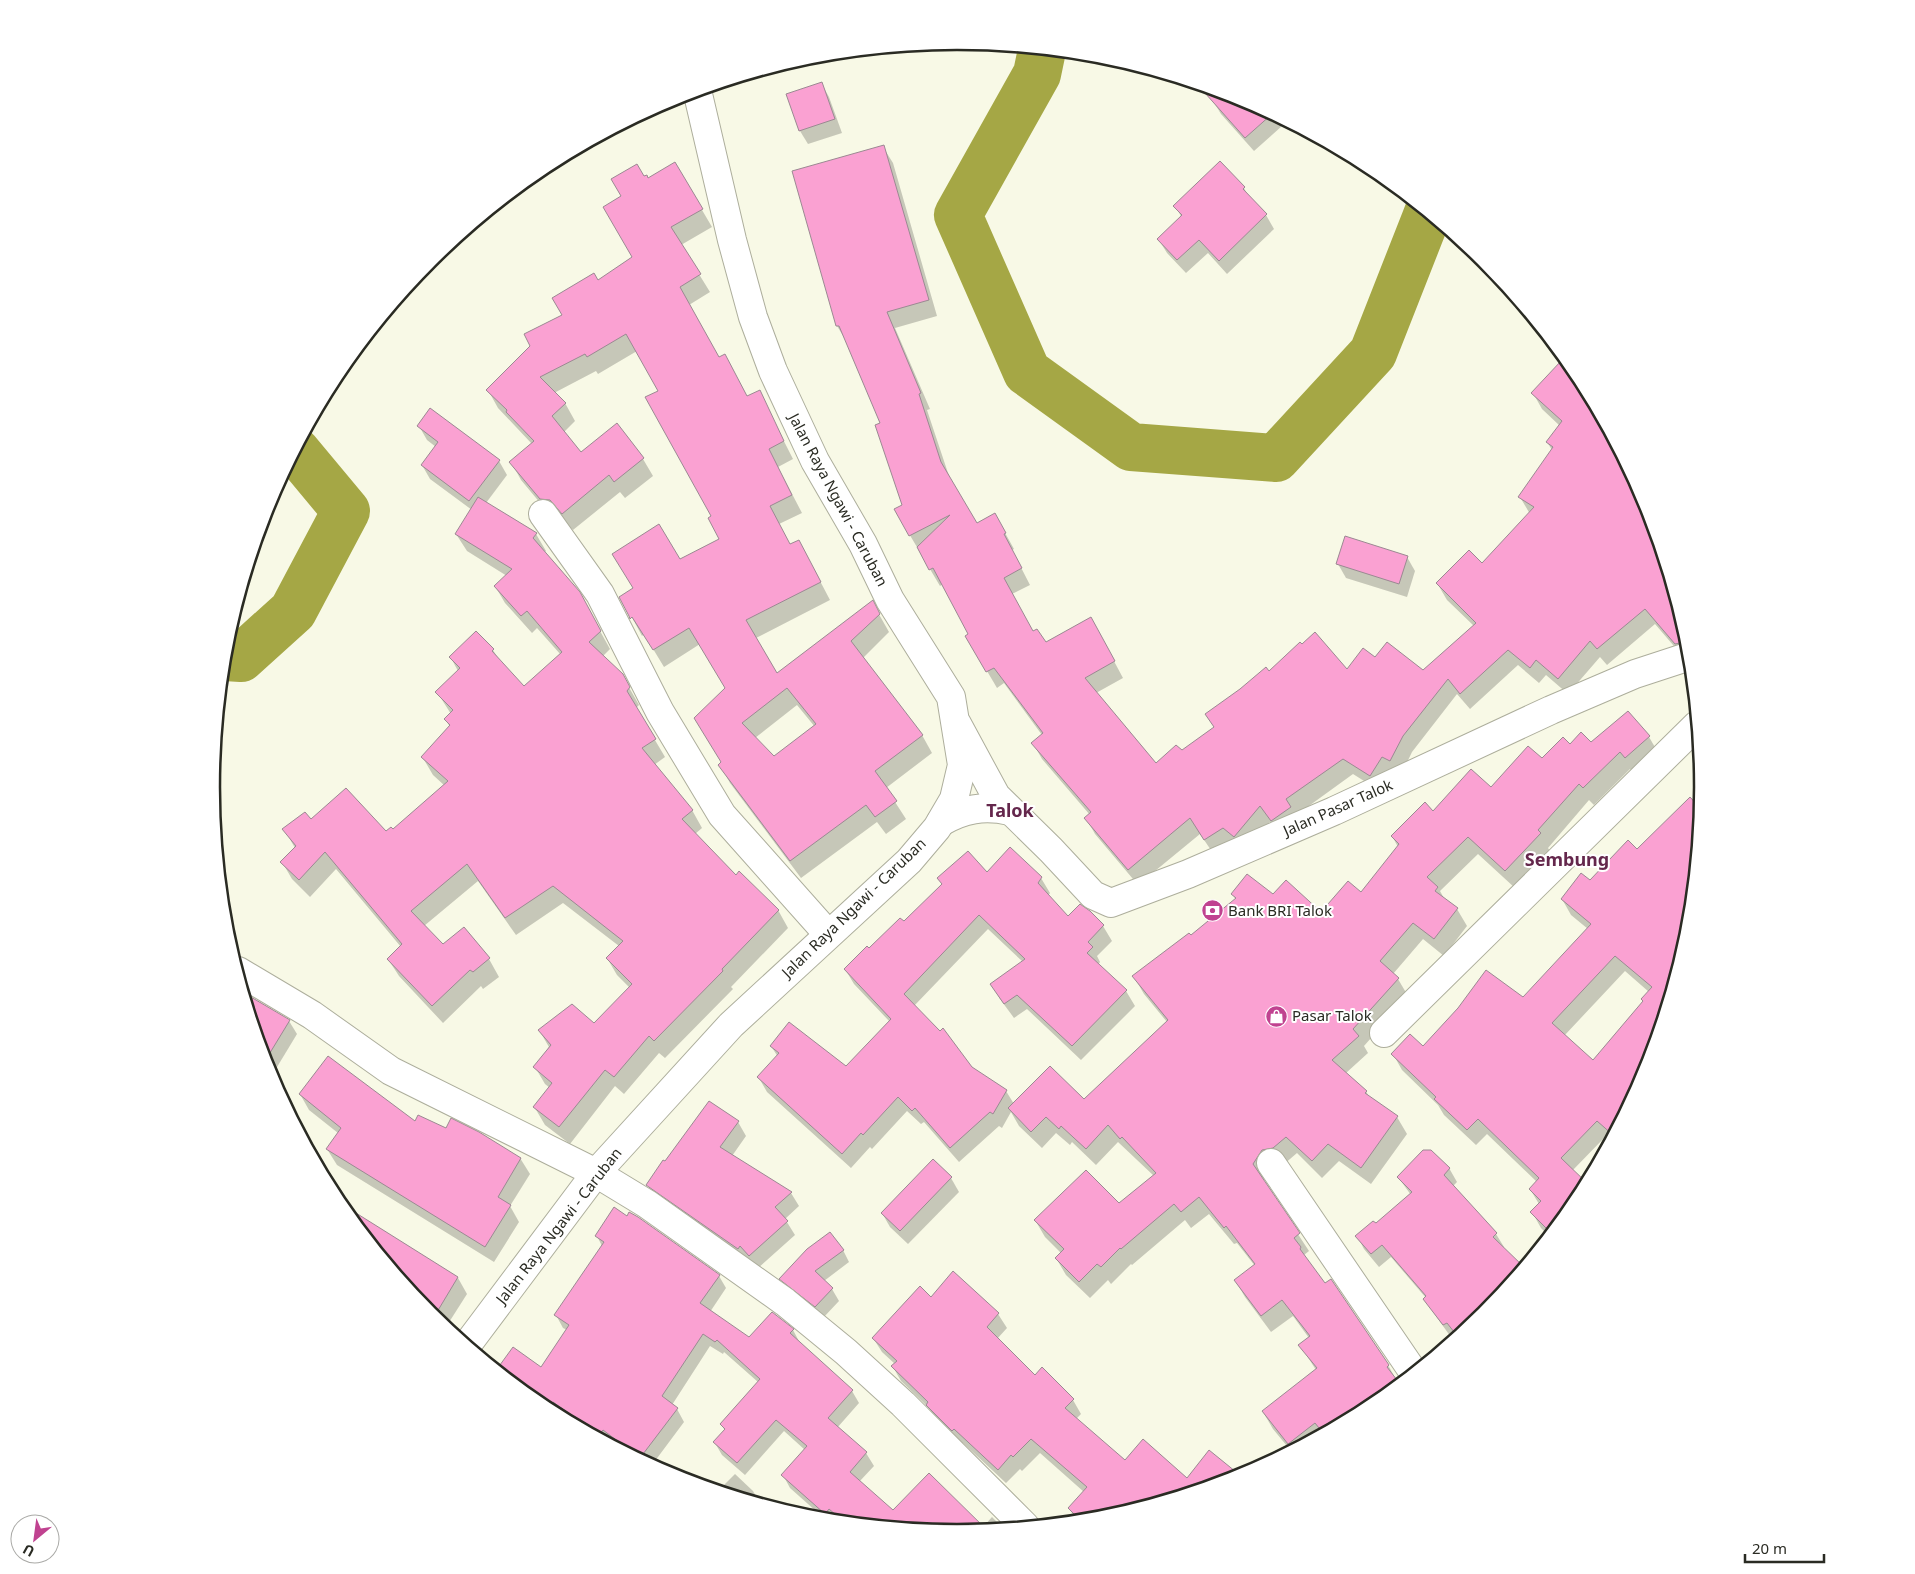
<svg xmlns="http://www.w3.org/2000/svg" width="1915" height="1574" font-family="'Noto Sans',sans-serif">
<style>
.shadow{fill:#0003;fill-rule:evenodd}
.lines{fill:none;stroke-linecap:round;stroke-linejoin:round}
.river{stroke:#a5a745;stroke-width:48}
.building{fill:#faa1d2;stroke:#9b8992;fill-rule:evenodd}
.minor-casing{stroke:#adae9c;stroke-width:30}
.secondary-casing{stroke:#adae9c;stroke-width:30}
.trunk-casing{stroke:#adae9c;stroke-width:30}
.minor{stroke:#fff;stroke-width:28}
.secondary{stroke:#fff;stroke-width:28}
.trunk{stroke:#fff;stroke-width:28}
.labels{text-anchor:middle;stroke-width:4;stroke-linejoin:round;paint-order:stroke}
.street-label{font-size:15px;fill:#2a2b23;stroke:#fff}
.poi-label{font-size:15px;fill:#2a2b23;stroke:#fff;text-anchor:start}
.quarter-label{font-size:18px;font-weight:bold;fill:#64274c;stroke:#fff}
.rim{fill:none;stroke:#2a2b23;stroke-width:2.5}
</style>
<rect width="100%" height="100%" fill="#f8f9e6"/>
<!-- shadow -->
<g class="shadow">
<polygon points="821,83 829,97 842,133 808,144 800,131 787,95"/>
<polygon points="1243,98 1276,116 1282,126 1254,151 1221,114 1213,101"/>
<polygon points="883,147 893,163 937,316 895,328 930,409 927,410 950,479 977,524 1004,531 1014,549 1012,550 1030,585 1012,594 1033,633 1045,643 1100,635 1123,678 1096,693 1156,765 1181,752 1215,728 1206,714 1269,673 1347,671 1375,659 1423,672 1474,626 1447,600 1437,583 1482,565 1530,514 1520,497 1552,450 1547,442 1560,426 1542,409 1533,393 1566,358 1578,373 1647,502 1689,642 1690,655 1685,659 1655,624 1607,665 1600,657 1568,694 1546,675 1539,683 1518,665 1470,709 1457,694 1412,752 1400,777 1380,791 1353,774 1295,816 1282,836 1270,822 1243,853 1215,856 1200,834 1138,885 1095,834 1086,818 1090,815 1042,759 1033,743 1042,735 1004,683 997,688 967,637 970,635 943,584 940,586 895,510 903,505 882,424 847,342 837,326"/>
<path d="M675,164L712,227L681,245L710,292L689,305L719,359L747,397L759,392L793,459L778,467L802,513L779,524L790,546L799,541L830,600L756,638L777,674L872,602L889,632L863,658L922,735L932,753L886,788L906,819L886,834L877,822L801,878L730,783L720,765L722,763L727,689L700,644L664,667L644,634L642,636L621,597L680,560L721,539L659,391L637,351L598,374L596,371L554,393L565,403L575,421L564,432L581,453L643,459L653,476L625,498L620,492L573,530L561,518L551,516L521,480L511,462L532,444L498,408L488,390L598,281L634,258L623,197L644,178L648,179ZM797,705L815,727L773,758L755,738Z"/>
<polygon points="1244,188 1249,197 1266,215 1274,229 1227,274 1208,253 1186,273 1167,253 1159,240 1182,218 1175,206"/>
<polygon points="419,426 499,461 507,475 486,503 536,534 546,551 544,553 579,593 610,649 603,656 622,675 639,705 636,708 665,757 654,765 692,810 702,828 695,834 736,877 778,910 788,928 731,987 733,989 665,1058 659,1053 624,1094 615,1086 570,1144 545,1125 535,1108 550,1088 545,1084 535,1067 549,1047 539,1030 594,1024 630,988 617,975 607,958 619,946 563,903 516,935 478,881 424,926 443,946 464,929 489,959 499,977 483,989 481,986 443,1023 399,976 388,959 401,947 336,869 310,897 292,879 282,862 295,848 284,829 311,821 386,833 393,831 445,786 433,775 423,758 450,727 445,719 451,714 437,692 458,671 451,658 493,650 500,661 524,687 561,655 537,628 532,633 505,603 495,586 507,576 467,551 456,534 472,510 430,479 422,465 436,447 427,440"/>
<polygon points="1407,557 1415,571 1407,597 1346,578 1338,564"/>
<polygon points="1649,737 1659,754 1635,774 1630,769 1594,805 1589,800 1548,848 1550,851 1515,888 1478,854 1440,891 1445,900 1457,909 1467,926 1444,956 1423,939 1393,974 1398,979 1408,996 1364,1046 1368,1053 1346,1073 1366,1091 1369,1097 1397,1117 1407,1134 1371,1184 1339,1161 1322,1178 1297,1153 1283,1165 1272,1167 1263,1181 1309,1251 1304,1255 1311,1266 1388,1365 1398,1383 1372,1407 1291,1451 1273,1429 1263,1412 1316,1370 1300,1345 1309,1338 1293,1316 1271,1332 1245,1297 1235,1280 1255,1266 1237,1243 1234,1244 1209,1214 1191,1228 1185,1220 1132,1265 1131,1264 1111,1284 1108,1280 1090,1298 1066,1275 1056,1258 1061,1253 1045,1237 1035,1220 1119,1205 1154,1176 1118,1142 1096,1165 1072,1142 1070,1145 1056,1133 1042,1148 1019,1126 1011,1112 1002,1128 999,1126 959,1162 924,1122 921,1124 907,1111 872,1149 870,1147 851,1168 767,1092 759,1078 778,1057 771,1046 846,1068 890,1022 854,984 845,969 904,923 943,885 939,879 987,873 1010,849 1041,878 1050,893 1048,896 1068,918 1090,912 1103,926 1112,941 1097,956 1100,962 1098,965 1126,991 1135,1006 1081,1060 1027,1009 1014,1018 1000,999 991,984 1023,962 988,929 914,1006 971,1068 1006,1091 1014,1104 1084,1101 1167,1022 1144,994 1134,977 1190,937 1236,900 1233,895 1273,895 1321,914 1361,893 1398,847 1392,836 1433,812 1491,788 1570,745"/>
<path d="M1690,799L1701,810L1689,933L1646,1073L1611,1139L1606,1136L1572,1171L1586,1185L1577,1202L1549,1236L1541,1228L1532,1212L1539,1204L1530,1189L1537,1182L1487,1134L1476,1145L1444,1115L1438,1105L1402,1070L1393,1054L1423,1047L1524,998L1588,929L1571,915L1562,899L1637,850ZM1625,971L1649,992L1644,1002L1593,1062L1564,1036Z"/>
<polygon points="245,995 289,1021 297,1034 271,1077"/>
<polygon points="300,1094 416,1123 446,1129 520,1158 530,1174 510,1206 519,1222 494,1262 337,1165 327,1149 338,1133 309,1110"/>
<polygon points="738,1122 746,1136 732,1156 791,1193 799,1206 785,1219 795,1235 757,1269 748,1259 746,1262 656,1199 648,1185 666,1163"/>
<polygon points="933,1161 951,1178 959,1192 908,1244 890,1227 882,1213"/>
<polygon points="1449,1168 1457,1182 1452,1187 1496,1234 1504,1247 1485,1315 1453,1340 1433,1312 1426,1298 1391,1257 1379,1267 1364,1249 1357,1236 1375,1225 1411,1195 1398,1177"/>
<polygon points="372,1224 458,1278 467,1294 446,1327 430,1314 365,1235"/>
<polygon points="597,1236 719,1276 726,1288 710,1312 749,1339 793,1330 800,1343 852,1391 859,1403 837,1428 866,1453 874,1466 859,1482 893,1512 983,1527 992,1517 1003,1528 958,1533 826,1520 790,1488 783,1475 805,1450 784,1431 745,1475 722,1455 715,1443 725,1431 721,1424 758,1382 724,1352 723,1354 710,1346 672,1405 677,1409 684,1422 652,1465 575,1424 561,1414 560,1416 543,1407 498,1370 513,1349 541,1368 567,1330 563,1328 556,1315 602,1246"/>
<polygon points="843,1250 849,1262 824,1281 832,1289 839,1301 823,1318 788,1291 781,1279"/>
<polygon points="953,1273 998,1314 1007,1328 997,1339 1035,1376 1073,1400 1081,1414 1076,1419 1125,1462 1187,1479 1237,1474 1238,1477 1103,1518 1077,1521 1069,1508 1084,1492 1040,1453 1022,1471 1020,1469 1006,1483 963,1443 961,1445 936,1419 929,1408 901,1381 893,1367 895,1364 882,1352 873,1338 931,1299"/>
<polygon points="735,1474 753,1491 760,1503 719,1490"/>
</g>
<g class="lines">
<!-- river -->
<g class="river">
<polyline points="1042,50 1037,74 958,215 1027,372 1131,447 1276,458 1373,353 1428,213"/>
<polyline points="225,657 241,658 293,611 346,511 296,451"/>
</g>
</g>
<!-- building -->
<g class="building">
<polygon points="822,82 835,119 799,131 786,94"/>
<polygon points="1197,84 1243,98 1272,114 1245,138"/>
<polygon points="884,145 929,300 887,312 921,393 919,394 941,462 977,523 995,513 1006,533 1004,534 1022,568 1004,578 1033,631 1037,629 1046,642 1091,617 1115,661 1085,678 1156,763 1176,745 1182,750 1214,727 1205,714 1240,689 1266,667 1269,671 1300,642 1302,644 1315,632 1347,669 1363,648 1375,657 1387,642 1423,670 1476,623 1436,583 1469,550 1482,563 1534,507 1518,497 1553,447 1546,442 1562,421 1531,393 1561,361 1582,380 1647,502 1689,641 1675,644 1645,609 1597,649 1590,641 1558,679 1536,660 1530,668 1508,650 1460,694 1448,679 1403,736 1390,761 1382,757 1370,776 1343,759 1286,799 1291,807 1271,821 1260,806 1234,837 1223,828 1204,840 1190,818 1128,870 1084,818 1091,812 1031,743 1043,733 994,668 986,672 965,636 968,634 933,568 929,570 917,547 950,515 909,536 894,509 902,505 875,425 880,423 839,326 836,326 792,171"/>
<polygon points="1220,161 1245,187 1243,189 1267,214 1219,261 1199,240 1177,260 1157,239 1182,215 1173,206"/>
<path d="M675,162L703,209L671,227L701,274L680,287L719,357L725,354L747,396L760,390L784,441L769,449L792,495L770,506L790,544L799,540L821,582L746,620L777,673L873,600L880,614L851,641L923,735L875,771L897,801L875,817L866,805L790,861L718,765L721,762L694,718L725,688L689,628L653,650L632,617L630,619L629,616L619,597L633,588L612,554L659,524L680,559L719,539L708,518L711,516L645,397L658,391L626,334L587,357L585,354L540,377L566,403L552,416L581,452L617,423L644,458L614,482L609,475L562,514L550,500L540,499L509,462L534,441L506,412L507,410L486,390L530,346L524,334L562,315L552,298L594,273L598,280L632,257L603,207L621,196L611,179L637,164L644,176L647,175L648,178ZM787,688L816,724L774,756L742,723Z"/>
<polygon points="430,408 500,460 469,501 421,465 438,442 417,426"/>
<polygon points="478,497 537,533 533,538 580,592 601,631 589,642 623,674 630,687 627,691 656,739 642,748 693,810 682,819 736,875 739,871 779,910 722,969 723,971 654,1041 649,1036 614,1077 605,1070 559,1127 533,1107 552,1083 533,1067 551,1045 538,1030 572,1004 594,1023 632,984 606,958 623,941 553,886 505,918 467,864 411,911 443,944 464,927 490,958 473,972 470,970 432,1006 387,959 402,944 325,852 299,880 280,862 296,846 282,829 305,812 311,819 346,788 386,831 391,827 393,829 448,781 421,757 450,725 444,719 453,710 435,692 460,668 449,657 476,631 494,649 492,651 524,686 562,652 527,611 521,616 494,586 512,569 455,534"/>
<polygon points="1345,536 1408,556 1399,584 1336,564"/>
<polygon points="1628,711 1650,736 1625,758 1620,752 1583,788 1579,784 1538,830 1541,833 1505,871 1468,837 1427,877 1438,887 1435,891 1458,908 1434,939 1413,923 1380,961 1399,978 1353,1029 1359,1036 1332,1060 1367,1091 1365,1093 1398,1116 1361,1168 1328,1144 1312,1161 1286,1137 1273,1148 1262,1150 1253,1164 1300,1233 1294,1238 1301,1247 1300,1249 1325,1283 1331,1279 1389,1365 1387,1367 1400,1384 1372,1407 1323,1433 1315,1423 1288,1444 1262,1411 1317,1368 1298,1345 1310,1336 1282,1300 1261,1316 1234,1280 1255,1264 1226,1226 1224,1228 1199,1197 1181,1212 1174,1204 1121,1249 1120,1248 1101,1267 1097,1264 1079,1282 1055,1258 1064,1249 1034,1220 1086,1170 1119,1203 1156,1173 1122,1137 1120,1139 1108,1125 1086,1149 1061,1126 1059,1129 1046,1117 1031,1132 1008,1108 1050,1066 1084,1099 1168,1020 1132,976 1189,933 1191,935 1236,898 1231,894 1247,874 1273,894 1286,880 1321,912 1348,881 1361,892 1399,844 1391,836 1425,802 1433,811 1471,769 1491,787 1528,746 1542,758 1563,737 1570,744 1581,732 1591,742"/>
<path d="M1690,797L1701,809L1689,933L1646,1073L1613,1135L1597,1121L1561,1158L1587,1183L1578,1201L1549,1231L1530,1212L1541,1201L1529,1189L1539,1178L1478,1119L1467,1130L1434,1099L1436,1097L1391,1054L1410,1034L1423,1046L1458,1008L1486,970L1523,997L1591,924L1561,899L1581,873L1590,880L1628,840L1637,849ZM1615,956L1652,987L1641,999L1643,1001L1593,1060L1552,1023Z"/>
<polygon points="1010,847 1042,877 1038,883 1068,916 1080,904 1090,911 1104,925 1088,942 1093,947 1087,953 1127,990 1072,1046 1017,995 1004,1004 990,984 1025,959 979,915 904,994 940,1031 943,1028 972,1067 1007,1090 993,1114 990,1112 950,1148 915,1108 912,1111 898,1097 863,1135 861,1133 842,1154 757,1077 779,1053 770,1046 789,1022 846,1066 891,1019 844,969 867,946 869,948 900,918 904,921 942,884 937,878 968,851 987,872"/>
<polygon points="244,993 290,1020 265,1061 257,1036"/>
<polygon points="328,1056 415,1121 418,1115 446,1128 451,1118 479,1132 521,1158 498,1197 511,1205 485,1247 326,1149 341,1128 299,1094"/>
<polygon points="709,1101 739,1121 720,1147 792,1192 775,1207 788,1221 749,1256 740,1246 738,1249 646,1185 663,1160 665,1161"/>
<polygon points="1423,1150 1431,1150 1450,1168 1444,1175 1497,1233 1493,1237 1524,1267 1485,1315 1458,1337 1447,1323 1443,1325 1423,1299 1426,1296 1382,1245 1371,1254 1355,1236 1373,1221 1376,1223 1412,1192 1397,1177"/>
<polygon points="933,1159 952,1177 900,1231 881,1213"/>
<polygon points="614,1207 627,1216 629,1212 638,1217 720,1275 700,1303 749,1337 772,1312 794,1329 790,1333 853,1390 828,1418 867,1452 850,1472 893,1510 929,1473 987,1530 957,1533 843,1521 829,1509 825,1514 781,1475 807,1446 776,1420 737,1463 713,1442 725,1429 720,1424 760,1379 717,1340 715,1342 703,1334 662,1396 678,1408 640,1458 603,1430 599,1435 553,1402 548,1410 543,1407 497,1369 513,1347 541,1367 569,1325 554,1315 604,1242 595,1236"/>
<polygon points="348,1208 458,1277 434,1317 345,1211"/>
<polygon points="830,1232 844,1250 815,1271 833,1288 815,1307 779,1279 807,1249"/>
<polygon points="953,1271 999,1313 987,1327 1035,1375 1042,1367 1074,1399 1065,1408 1125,1460 1143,1439 1187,1478 1209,1450 1241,1476 1103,1518 1081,1521 1068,1508 1087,1487 1031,1439 1013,1457 1011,1455 998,1470 954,1429 952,1431 926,1405 928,1402 891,1366 897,1361 872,1338 920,1286 931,1297"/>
</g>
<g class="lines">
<defs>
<g id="minor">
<polyline points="543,514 600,594 660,712 722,815 828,934"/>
<polyline points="238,971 312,1015 391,1071 596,1173 647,1204 785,1302 846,1352 903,1404 1025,1526"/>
<polyline points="1384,1033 1697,725"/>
<polyline points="1271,1163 1414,1373"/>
</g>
<g id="secondary">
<polyline points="957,724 996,796 1051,850 1093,895 1111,903 1188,874 1334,811 1551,710 1635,674 1690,656"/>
<path d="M941,822C963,809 984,805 1010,811"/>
</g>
<polyline id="trunk" points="467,1345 596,1173 731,1025 909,861 937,828 954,799 962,765 951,697 890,600 863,544 815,461 773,371 753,317 732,240 697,90"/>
</defs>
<!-- minor casing -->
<use href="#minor" class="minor-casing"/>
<!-- secondary casing -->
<use href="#secondary" class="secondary-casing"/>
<!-- trunk casing -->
<use href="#trunk" class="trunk-casing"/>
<!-- minor -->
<use href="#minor" class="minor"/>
<!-- secondary -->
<use href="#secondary" class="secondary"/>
<!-- trunk -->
<use href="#trunk" class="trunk"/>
</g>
<!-- icons -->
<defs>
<symbol id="bank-disc" viewBox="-11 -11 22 22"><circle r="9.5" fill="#c04290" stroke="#fff"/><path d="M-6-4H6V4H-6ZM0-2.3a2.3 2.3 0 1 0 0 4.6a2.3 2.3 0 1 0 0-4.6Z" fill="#fff"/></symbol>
<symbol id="shop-disc" viewBox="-11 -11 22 22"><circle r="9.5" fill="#c04290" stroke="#fff"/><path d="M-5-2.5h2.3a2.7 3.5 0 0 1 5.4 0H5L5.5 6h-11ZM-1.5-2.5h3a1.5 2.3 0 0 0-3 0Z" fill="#fff"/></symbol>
</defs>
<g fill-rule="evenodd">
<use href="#bank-disc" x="1200" y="898" width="25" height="25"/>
<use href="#shop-disc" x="1264" y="1004" width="25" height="25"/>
</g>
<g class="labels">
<!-- street labels -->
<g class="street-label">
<text transform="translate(838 500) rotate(62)" y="5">Jalan Raya Ngawi - Caruban</text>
<text transform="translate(1338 808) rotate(-24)" y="5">Jalan Pasar Talok</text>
<text transform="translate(854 908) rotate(-44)" y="5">Jalan Raya Ngawi - Caruban</text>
<text transform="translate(559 1226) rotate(-52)" y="5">Jalan Raya Ngawi - Caruban</text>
</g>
<!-- poi labels -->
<g class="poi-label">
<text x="1228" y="916">Bank BRI Talok</text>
<text x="1292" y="1021">Pasar Talok</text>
</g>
<!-- quarter labels -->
<g class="quarter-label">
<text x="1010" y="817">Talok</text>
<text x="1567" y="866">Sembung</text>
</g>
</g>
<!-- crop -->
<path d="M0 0H1915V1574H0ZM220 787a737 737 0 1 1 1474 0a737 737 0 1 1-1474 0Z" fill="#fff" fill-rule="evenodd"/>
<path class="rim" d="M220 787a737 737 0 1 1 1474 0a737 737 0 1 1-1474 0Z"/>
<!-- north arrow -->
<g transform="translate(35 1539) rotate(209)"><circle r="24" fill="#ffffff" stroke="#aaaaa7"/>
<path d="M0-4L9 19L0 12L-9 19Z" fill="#c04290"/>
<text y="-8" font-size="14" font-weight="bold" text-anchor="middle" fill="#2a2b23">U</text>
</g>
<!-- scale -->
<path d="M1745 1554v8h79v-8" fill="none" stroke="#2a2b23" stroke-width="2.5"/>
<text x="1752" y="1554" font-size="15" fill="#2a2b23" stroke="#ffffff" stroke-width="4" paint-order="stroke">20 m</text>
</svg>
